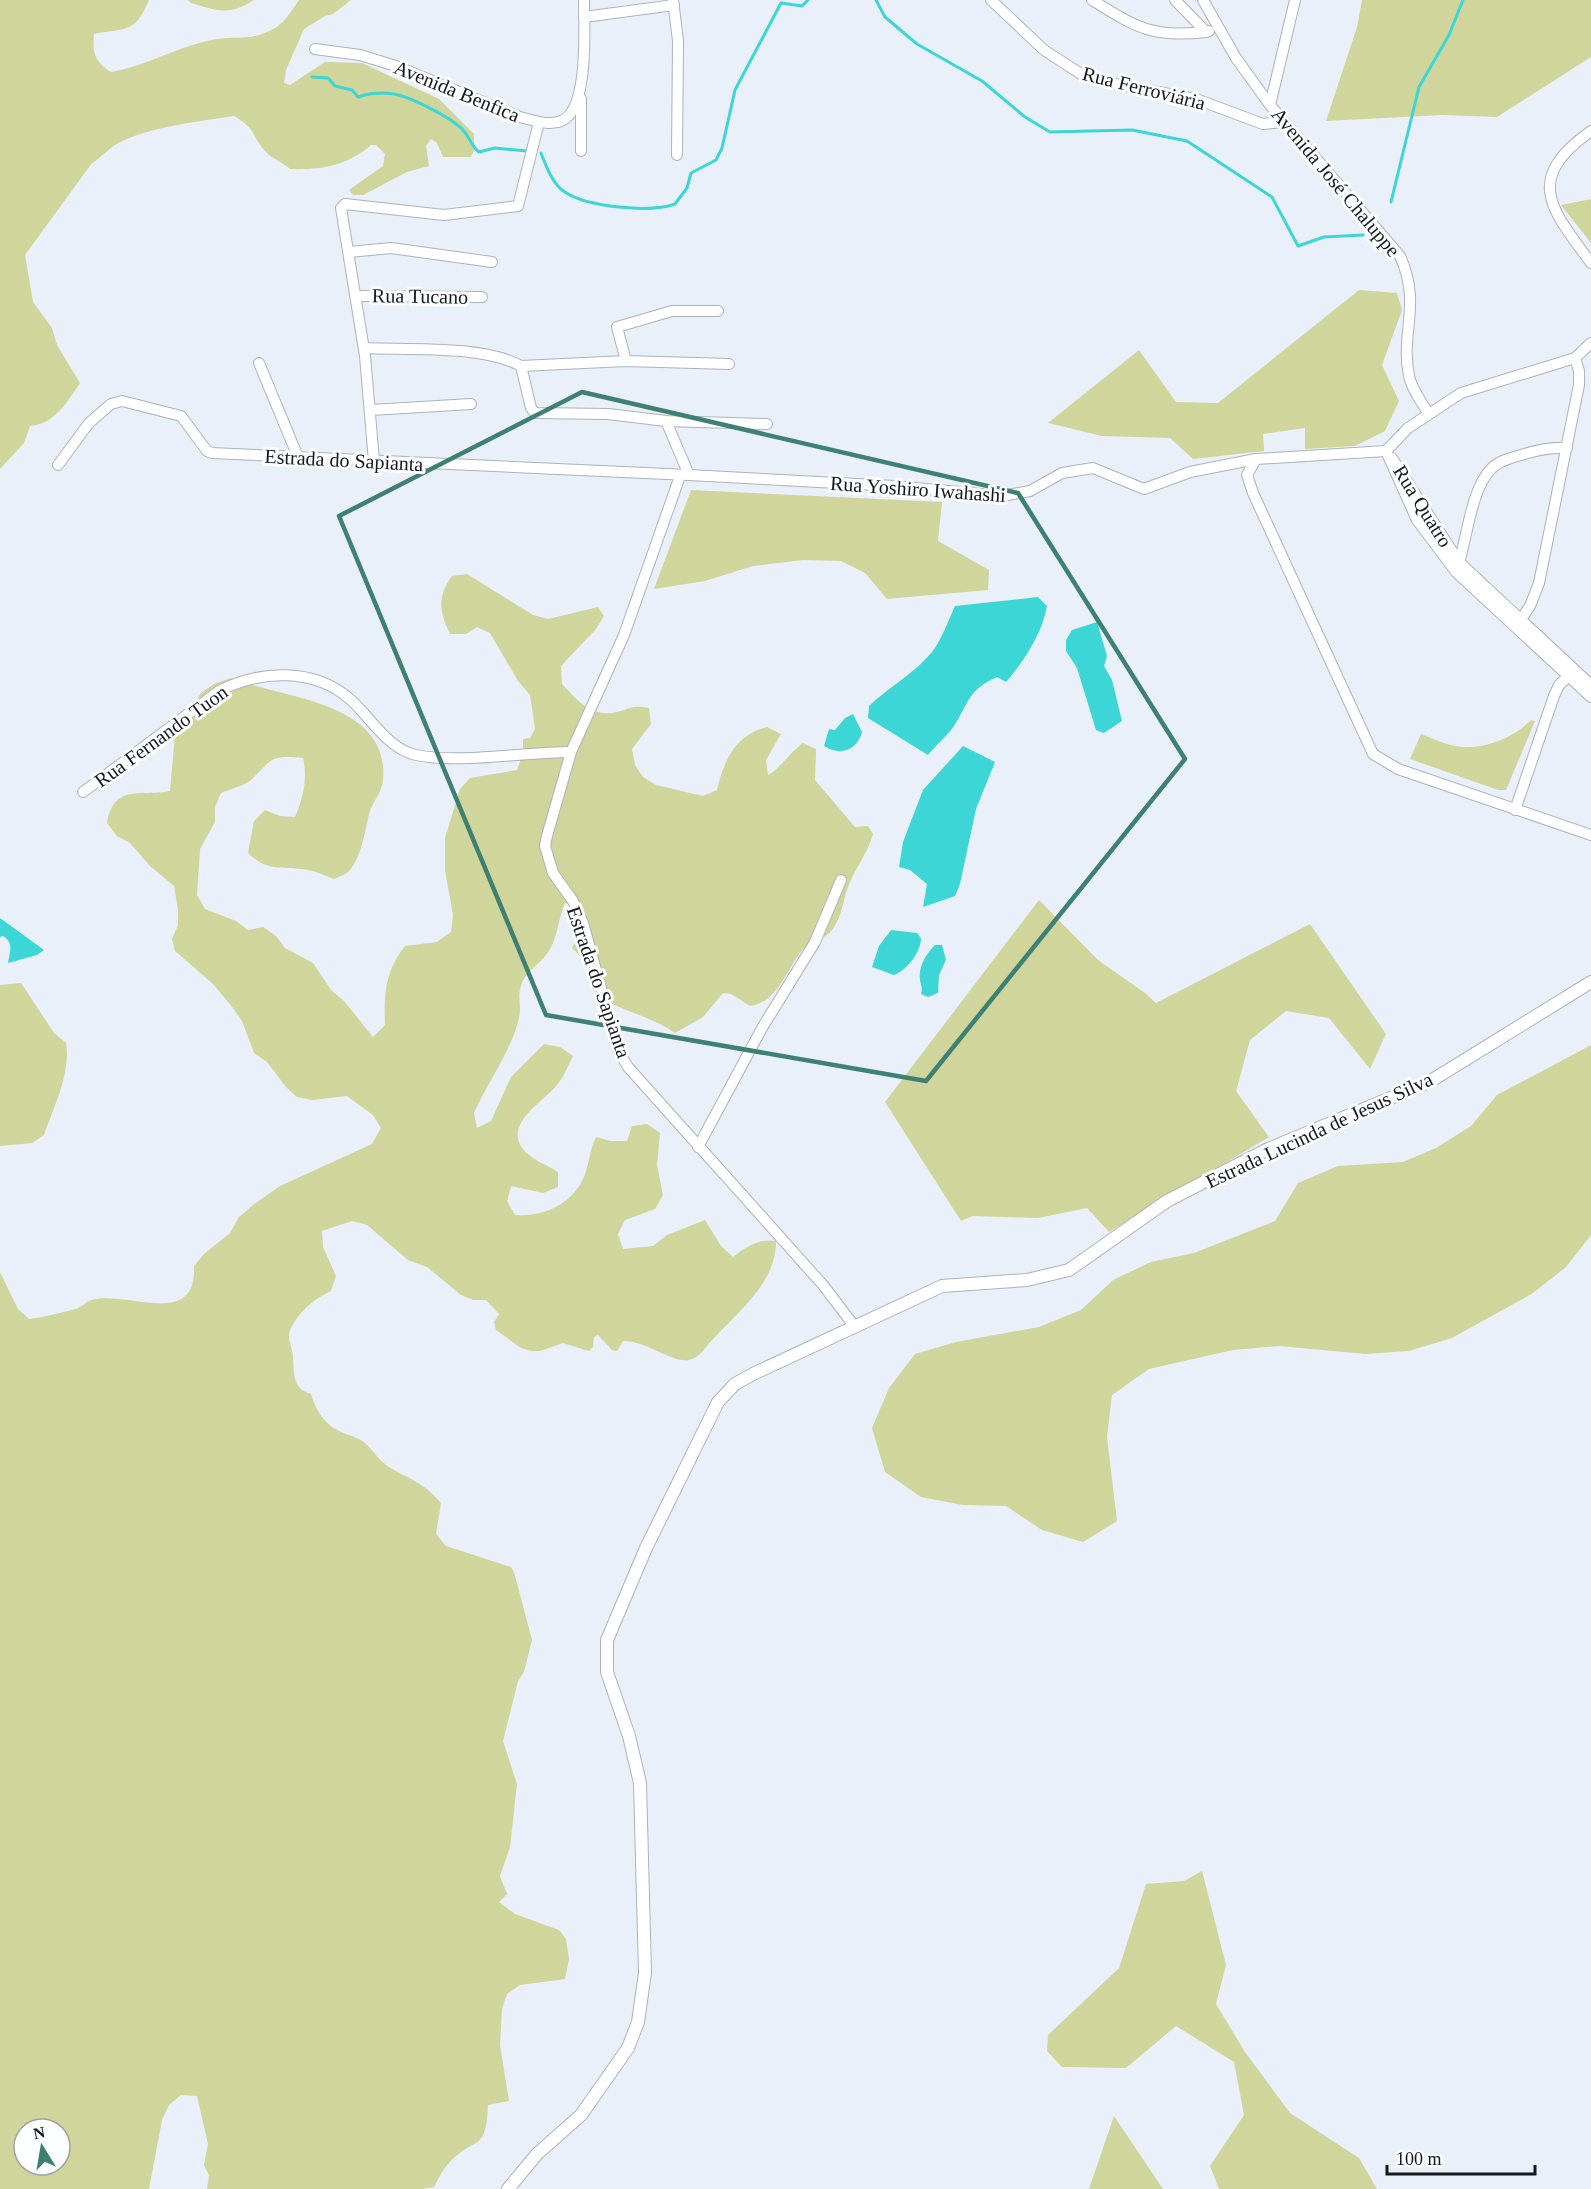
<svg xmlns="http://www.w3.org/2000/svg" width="1591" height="2189" font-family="Georgia,serif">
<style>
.green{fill:#cfd59b;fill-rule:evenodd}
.water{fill:#3cd6d6}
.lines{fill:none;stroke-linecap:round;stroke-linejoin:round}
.stream{stroke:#3cd6d6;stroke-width:3}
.minor-casing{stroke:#adb2bc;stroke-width:12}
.major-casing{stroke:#adb2bc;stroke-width:14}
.minor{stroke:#fff;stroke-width:10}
.major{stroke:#fff;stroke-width:12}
.marked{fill:none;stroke:#3e8172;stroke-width:4.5;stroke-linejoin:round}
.labels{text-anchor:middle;stroke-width:6;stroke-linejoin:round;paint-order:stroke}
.street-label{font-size:20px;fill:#16181b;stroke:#fbfdff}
</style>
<rect width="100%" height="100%" fill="#e9f0fa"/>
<!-- green -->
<g class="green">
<path d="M0,0H149C134,35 127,27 94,34C92,53 95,62 111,72C147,66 180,45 217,39C239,36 253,41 275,28C285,22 292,10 299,0H351L333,14L325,16L304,29L286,70L284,83L290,85L325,62L362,63L439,99L474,134V150L471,157H443L437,143L431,139L426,146L429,166L407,172L363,195H353L349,190L383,166L385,154L376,145H371C347,166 321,170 290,169C283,162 272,159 266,152C251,136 256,128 234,116C197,122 152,126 118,143C108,149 102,157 92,163L25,255L33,302L52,328L57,345L80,383C67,402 55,424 30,426L24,443L0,469Z"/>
<path d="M188,0H254C228,16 219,11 191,3Z"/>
<polygon points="1362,0 1591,0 1591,57 1497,117 1442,115 1326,121 1357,27"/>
<polygon points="1591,199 1591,243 1561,205"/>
<polygon points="1359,290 1397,293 1402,310 1382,365 1399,401 1385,431 1355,446 1305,449 1305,428 1263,434 1264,451 1193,459 1170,438 1102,436 1048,423 1139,350 1176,402 1218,403"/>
<polygon points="691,490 942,502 938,541 989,570 988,590 887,599 865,573 841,561 803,560 753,566 705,581 654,589"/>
<path d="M467,574L533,615L548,619L598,607L604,616L596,629L561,666L562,684C578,701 591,718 617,712C632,708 632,705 649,708L651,724L632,749L635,765L643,777L656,785L703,796L717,790C724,759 736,735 767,727L781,734L766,760L768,775C782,767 789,753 803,743L816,749L815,780L855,827L868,826L873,834C868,853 855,868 848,887C842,903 843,915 832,930C823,941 810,941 802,950C787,969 777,1003 750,1006L731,994L723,993L703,1017L675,1033C654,1018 627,1012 604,1000L595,971L572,948L578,935L588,923L580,909L565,903C558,919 558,936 549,951C541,964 525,971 521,986C517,997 522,1007 519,1018C512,1050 487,1083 474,1113L477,1128L491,1121L511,1077L544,1044L560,1047L573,1056C568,1065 564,1077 557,1085C545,1101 503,1123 523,1149C531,1160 546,1164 558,1172V1187L543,1193L511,1186L507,1201L515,1215C541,1217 569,1206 582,1181C589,1168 589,1151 596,1137L611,1141H627L632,1126L647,1124L660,1133L657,1165L663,1195L655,1209L625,1220L618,1234L623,1249L653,1246L667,1235L705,1220L721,1246L733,1257C746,1247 759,1238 776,1241C776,1283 739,1311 713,1339C705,1347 701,1357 689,1360C671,1363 648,1341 623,1341L617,1351L612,1350L598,1335L594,1337L593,1347L589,1351L563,1343L540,1351H531L521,1348L496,1330L494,1322L499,1314L486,1300H473L461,1295L427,1267L408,1260L367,1225L352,1221L322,1231L323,1247L336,1276L331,1291C316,1298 304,1307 295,1321C284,1338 291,1341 293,1356C294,1372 292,1389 311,1394C317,1413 326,1427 346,1434C352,1436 361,1439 366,1444C374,1451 379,1461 389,1467C412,1481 422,1481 441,1503L436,1534L446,1546L511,1567L514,1572L532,1640L524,1672L518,1681L503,1741L517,1784L510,1847L500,1876L507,1894L499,1902L515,1914L559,1930L566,1939L569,1959L565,1979L520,1985L507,1994L502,2009L500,2045L509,2101L488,2105C486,2154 475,2135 449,2163C443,2169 438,2179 434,2187L422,2189H207L209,2175L204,2165L208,2144L197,2096L181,2095L169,2105L162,2120L149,2189H0V1272L18,1309L29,1319C45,1317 60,1313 75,1309C81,1308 85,1302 91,1300C127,1290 197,1330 194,1266L204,1254L230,1233L239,1217L253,1205L280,1186L372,1144L381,1128L373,1115L347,1096L312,1100L297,1097L286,1087L267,1062L254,1053L242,1021L233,1008L213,984L175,951L172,939L178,925V910L174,886L150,866L130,843L117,836L107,823C114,783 140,797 170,791L175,735L182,722L201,693L214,684L231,678C284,699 390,701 383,780C382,793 372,802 369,814C365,831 362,855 350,870C347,874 339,877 334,879C324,875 313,870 302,869C278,866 267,871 248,853L254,821L265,810L280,816L295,817C303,799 308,777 303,758C269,755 273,759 251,780C245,786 229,789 221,793L215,807V822L200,849L197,895L205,909L236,921L248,930L263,927L276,936L285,948L313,963L331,990L344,1001L373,1037L385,1025C384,993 385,972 405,946L437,942L451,932L453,915L445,870V838L460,789L470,778L517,770L523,754V739L530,738L535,729L530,695L518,681L490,633L477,627L466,634H450C439,611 437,597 452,576ZM24,2129H60V2165H24Z"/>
<path d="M1531,720L1535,721L1506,790H1498L1410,759L1421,734C1434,739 1448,746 1462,747C1486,749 1515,737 1531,720Z"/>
<polygon points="1039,900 1098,960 1145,993 1156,1003 1310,924 1386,1034 1370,1069 1329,1018 1286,1011 1250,1040 1236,1091 1269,1137 1109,1232 1087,1208 1038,1218 973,1216 961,1221 885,1102"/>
<path d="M21,983L54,1033L66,1043C71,1073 54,1106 44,1135L32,1143L0,1146V985Z"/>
<polygon points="1591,1045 1591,1235 1566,1267 1533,1293 1452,1338 1409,1351 1366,1354 1279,1346 1233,1350 1149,1369 1112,1395 1107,1437 1117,1521 1083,1542 1042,1530 1006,1506 963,1505 921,1497 885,1472 872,1428 889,1388 915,1354 956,1342 1039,1327 1081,1310 1113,1280 1151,1262 1194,1253 1275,1221 1298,1183 1338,1166 1403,1162 1436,1148 1471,1126 1497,1095"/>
<polygon points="1202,1871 1226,1965 1216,2004 1245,2052 1290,2113 1359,2158 1377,2189 1219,2189 1210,2166 1244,2115 1234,2062 1176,2026 1126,2068 1062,2067 1047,2051 1048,2035 1119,1968 1146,1884 1184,1881"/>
<polygon points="1114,2116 1163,2189 1089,2189"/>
</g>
<!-- water -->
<g class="water">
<path d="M1038,597L1047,606C1042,634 1024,661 1006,682L997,677C967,691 970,701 954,726C947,736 936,745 928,755L868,718L869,706C889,687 915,673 932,652C942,639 948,621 955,606Z"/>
<polygon points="1097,622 1107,656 1104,666 1112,680 1122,721 1104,733 1096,730 1077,668 1066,651 1066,640 1072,630"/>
<path d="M853,714L862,732C857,751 840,756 824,746L829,729L835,730L845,718Z"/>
<polygon points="963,746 995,762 976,809 960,884 955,896 923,907 927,884 910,870 899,867 903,842 923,790"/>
<path d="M0,918L44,950L37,955L8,963C10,951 14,943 3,936L0,937Z"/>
<path d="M891,930L917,933L921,938C921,952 907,970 894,975L872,967L879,946Z"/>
<path d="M935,945H942L946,960L939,975L938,993L928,997L921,994C923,987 921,986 920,980C918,967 926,954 935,945Z"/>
</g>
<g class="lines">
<!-- stream -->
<g class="stream">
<polyline points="876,0 885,17 917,44 982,81 1025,117 1050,132 1132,130 1187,141 1272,197 1298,246 1324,237 1363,235"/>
<path d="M312,77L328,78L335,86L352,90L358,97C370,93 381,92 394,94C411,97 452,118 463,130C470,138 471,146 479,152L495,148L527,151"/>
<path d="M541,153C546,166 553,185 565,192C587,207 650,213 675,204L687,188L691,173L716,160L722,148L735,90L781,3L802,6L808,0"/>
<polyline points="1391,202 1419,87 1449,35 1463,0"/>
</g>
<defs>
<g id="minor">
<polyline points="673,0 678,41 677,155"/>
<polyline points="991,0 1044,50 1081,74 1110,83 1196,99 1263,124 1284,122"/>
<path d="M1092,0C1137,28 1152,38 1206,32"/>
<polyline points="1175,0 1206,32 1209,31"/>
<path d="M1203,0L1236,58L1270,105L1400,256C1422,305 1400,331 1409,376C1412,390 1421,401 1428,413"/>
<polyline points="584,17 674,5"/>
<path d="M315,49L360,55L396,66L520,117C532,120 545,125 558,122C590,116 584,26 584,0"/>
<polyline points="581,99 581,151"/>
<polyline points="1270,105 1295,0"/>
<path d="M1591,131C1523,179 1551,209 1591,263"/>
<polyline points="349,252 391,248 492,262"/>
<polyline points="357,296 482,297"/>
<path d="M364,348C408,350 483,345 521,366L531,408L535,413L608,414L666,421L767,424"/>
<polyline points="626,361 617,327 672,311 718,311"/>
<polyline points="259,363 298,457"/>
<polyline points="521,366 626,361 729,364"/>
<polyline points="371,410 471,404"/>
<polyline points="666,421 689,475"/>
<polyline points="1386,451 1417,520 1456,572 1591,697"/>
<polyline points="1386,451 1408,428 1461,393 1575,358 1591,343"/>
<polyline points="1392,458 1459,562 1591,685"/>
<polyline points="1256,459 1247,475 1253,493 1373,754 1398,769 1591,835"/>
<polyline points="374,461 365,356 341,208 345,204 444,215 518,206 539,122"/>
<polyline points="58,465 89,423 111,404 122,401 181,416 207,451 212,453 689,475 894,486 1002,496 1030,491 1062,473 1093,468 1144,489 1190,472 1256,459 1386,451"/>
<polyline points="680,476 624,635 571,752 547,836 545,846 553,873 573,901 583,923 618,1050 628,1067 823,1285 855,1327"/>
<path d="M1458,566C1467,539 1471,489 1491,469C1498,461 1511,458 1521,455C1537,450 1550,447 1567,448"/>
<polyline points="1517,625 1530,606 1539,583 1579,385 1579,371 1575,358"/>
<path d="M83,792L219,691C260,670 314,667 351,700C371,718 388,749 416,755C461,764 524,752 571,752"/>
<polyline points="1515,810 1554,696 1559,685 1569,676"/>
<polyline points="698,1147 762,1028 815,942 841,880"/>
</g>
<polyline id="major" points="508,2189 537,2154 581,2115 628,2048 638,2022 645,1973 640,1783 629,1736 607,1672 607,1640 646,1548 718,1402 735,1384 753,1374 942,1286 1027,1280 1069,1270 1167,1201 1266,1150 1429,1082 1591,982"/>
</defs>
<!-- minor casing -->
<use href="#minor" class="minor-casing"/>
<!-- major casing -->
<use href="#major" class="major-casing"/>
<!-- minor -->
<use href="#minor" class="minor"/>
<!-- major -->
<use href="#major" class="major"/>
</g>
<!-- marked area -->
<path class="marked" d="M582,392L1018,493L1185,759L926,1081L546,1015L339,516Z"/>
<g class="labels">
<!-- street labels -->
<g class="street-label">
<text transform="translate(1144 88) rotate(14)" y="7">Rua Ferroviária</text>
<text transform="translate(457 91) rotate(22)" y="7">Avenida Benfica</text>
<text transform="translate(1336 182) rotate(50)" y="7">Avenida José Chaluppe</text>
<text transform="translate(420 296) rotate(1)" y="7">Rua Tucano</text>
<text transform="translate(344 460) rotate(3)" y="7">Estrada do Sapianta</text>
<text transform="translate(918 489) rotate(4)" y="7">Rua Yoshiro Iwahashi</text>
<text transform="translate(1423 506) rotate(58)" y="7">Rua Quatro</text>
<text transform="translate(161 736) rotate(-36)" y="7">Rua Fernando Tuon</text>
<text transform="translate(599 982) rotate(71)" y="7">Estrada do Sapianta</text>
<text transform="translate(1319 1130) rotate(-25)" y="7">Estrada Lucinda de Jesus Silva</text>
</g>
</g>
<!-- north arrow -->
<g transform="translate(42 2147) rotate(349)"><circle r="28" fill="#fbfdff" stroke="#9fa1a4" stroke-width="1.5"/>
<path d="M0-4.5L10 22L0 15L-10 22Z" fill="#3e8172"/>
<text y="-9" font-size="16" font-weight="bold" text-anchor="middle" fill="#16181b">N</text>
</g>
<!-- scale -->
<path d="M1387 2165v9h148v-9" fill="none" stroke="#16181b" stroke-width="3"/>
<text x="1396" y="2165" font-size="18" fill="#16181b" stroke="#fbfdff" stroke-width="4.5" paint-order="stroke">100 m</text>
</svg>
